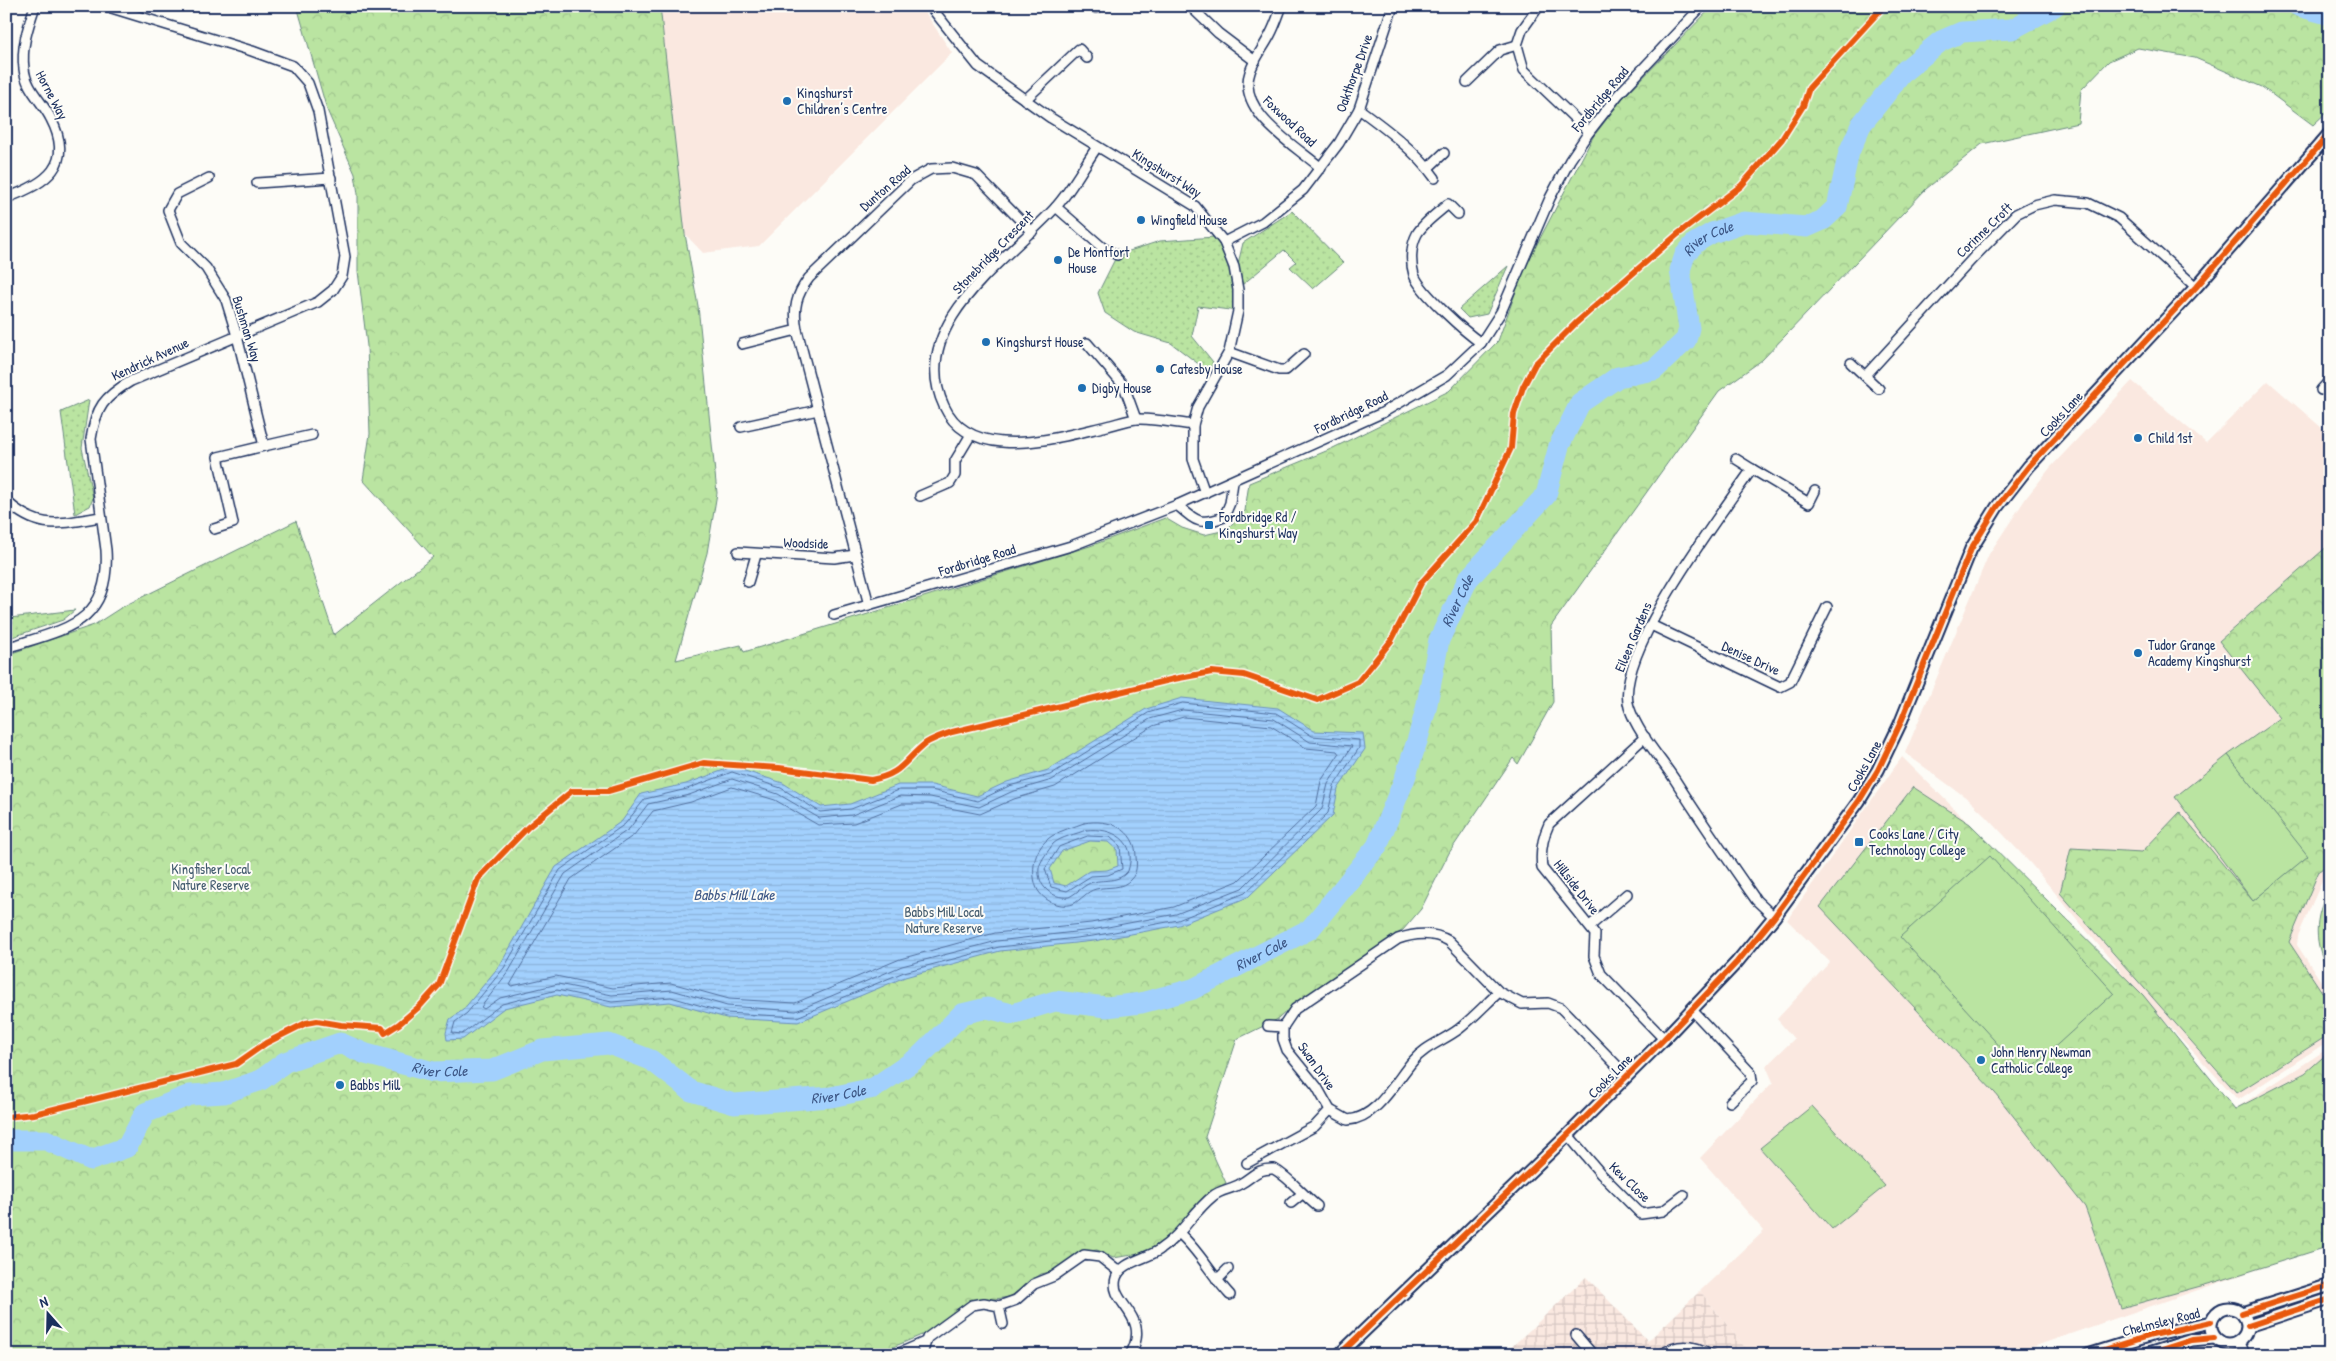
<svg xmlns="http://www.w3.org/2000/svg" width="2336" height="1361" font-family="'Patrick Hand',sans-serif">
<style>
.built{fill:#fae8e0}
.industrial{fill:url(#industrial-grid)}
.grass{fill:url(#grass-dots);stroke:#6a8a80}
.park{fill:url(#park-crowns);stroke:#6a8a80}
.garden{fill:#bae4a1;stroke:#6a8a80}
.water{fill:url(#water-rules);stroke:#6c90bd;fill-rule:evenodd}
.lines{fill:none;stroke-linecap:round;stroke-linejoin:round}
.shore{stroke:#516f9e;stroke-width:1}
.river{stroke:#a2d0fd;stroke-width:21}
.minor-casing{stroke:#1b2f5e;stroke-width:12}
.tertiary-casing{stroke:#1b2f5e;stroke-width:15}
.minor{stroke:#fdfcf7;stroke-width:9}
.tertiary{stroke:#fdfcf7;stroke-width:11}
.cycleway-casing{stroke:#fdfcf7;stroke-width:9}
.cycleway{stroke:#e8590c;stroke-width:6}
.poi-dot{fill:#1f6fb2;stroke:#fdfcf7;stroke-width:2}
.labels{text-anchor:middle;stroke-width:4;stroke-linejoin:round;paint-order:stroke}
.street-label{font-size:14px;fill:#1b2f5e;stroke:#fdfcf7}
.poi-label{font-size:14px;fill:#1b2f5e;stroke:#fdfcf7;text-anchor:start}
.park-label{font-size:14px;fill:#435c6f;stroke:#fdfcf7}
.water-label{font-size:15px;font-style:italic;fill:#3d5786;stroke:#fdfcf7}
</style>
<defs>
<pattern id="industrial-grid" width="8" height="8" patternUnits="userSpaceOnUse" patternTransform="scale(1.25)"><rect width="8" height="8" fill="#fae8e0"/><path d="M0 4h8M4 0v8" fill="none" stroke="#d6c7c3"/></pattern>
<pattern id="grass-dots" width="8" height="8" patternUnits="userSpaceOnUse" patternTransform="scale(1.25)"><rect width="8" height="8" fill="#bae4a1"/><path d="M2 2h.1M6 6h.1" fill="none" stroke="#9fc48d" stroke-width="1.8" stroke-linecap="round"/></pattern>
<pattern id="park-crowns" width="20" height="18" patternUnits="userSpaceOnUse" patternTransform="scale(1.25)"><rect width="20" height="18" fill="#bae4a1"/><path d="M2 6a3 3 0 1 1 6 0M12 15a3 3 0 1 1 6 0" fill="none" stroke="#9fc48d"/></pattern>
<pattern id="water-rules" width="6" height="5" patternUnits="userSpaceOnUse" patternTransform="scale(1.25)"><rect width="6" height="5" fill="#a2d0fd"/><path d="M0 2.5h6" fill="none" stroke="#8bb3db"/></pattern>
</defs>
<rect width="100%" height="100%" fill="#fdfcf7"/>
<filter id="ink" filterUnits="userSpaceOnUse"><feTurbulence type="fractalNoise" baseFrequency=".02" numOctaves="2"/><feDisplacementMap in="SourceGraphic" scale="10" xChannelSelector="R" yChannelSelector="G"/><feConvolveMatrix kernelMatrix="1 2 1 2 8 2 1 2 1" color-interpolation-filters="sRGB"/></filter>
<g filter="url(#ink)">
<!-- built -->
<g class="built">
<polygon points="660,6 921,6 952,53 759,246 703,253 685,234"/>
<polygon points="2132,381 2206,443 2268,381 2330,435 2330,863 2298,936 2297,945 2330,995 2330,1040 2238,1100 2135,989 2031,864 1986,816 1968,799 1905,753 1989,554 2026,498 2050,468"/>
<polygon points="1902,757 1970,824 2142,1004 2185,1056 2235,1109 2330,1047 2330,1246 2250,1272 2009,1355 1751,1355 1700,1291 1764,1231 1700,1158 1773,1082 1766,1066 1794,1039 1777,1019 1830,962 1787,920"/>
</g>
<!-- industrial -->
<polygon class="industrial" points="1586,1277 1648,1341 1700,1291 1751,1355 1503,1355"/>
<!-- grass -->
<g class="grass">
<polygon points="1292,211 1343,263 1313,289 1290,267 1296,262 1284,250 1242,285 1238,264 1243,243"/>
<polygon points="1214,237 1224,242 1234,267 1238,311 1198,306 1192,336 1213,362 1209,372 1171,343 1134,332 1105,313 1098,293 1117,255 1160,241"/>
<polygon points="1508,266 1487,314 1468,318 1459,309"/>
<polygon points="89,400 82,448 93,498 90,506 75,514 61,412"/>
<polygon points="75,610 63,620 6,639 6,620 10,618"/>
</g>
<!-- park -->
<g class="park">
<polygon points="297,6 660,6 685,234 698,306 717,493 707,553 676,660 741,645 744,652 1090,546 1165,518 1182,528 1204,535 1226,530 1245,511 1249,483 1331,449 1449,391 1498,341 1524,269 1593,137 1622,99 1713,6 2330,6 2330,109 2313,125 2262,87 2195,58 2138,48 2109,61 2081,90 2078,123 1982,144 1926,189 1762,360 1719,391 1551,626 1553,702 1518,764 1513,758 1449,853 1421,909 1403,930 1291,1007 1278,1019 1237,1039 1205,1137 1226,1183 1210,1192 1170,1235 1146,1253 1113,1258 1097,1250 1082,1252 1055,1271 1041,1274 1010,1297 972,1302 924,1334 874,1355 6,1355 6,655 94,625 122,607 296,521 334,635 433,557 363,480 370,434 367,346 358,271 358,194 355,174 327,110"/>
<polygon points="2330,544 2330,863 2319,871 2289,942 2330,1004 2330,1034 2237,1093 2060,893 2071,848 2142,852 2180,812 2253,901 2307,856 2228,755 2280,718 2219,641"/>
<polygon points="1913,787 1970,824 2143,995 2235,1109 2305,1073 2330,1051 2330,1246 2219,1281 2121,1308 2085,1207 1995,1093 1820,907"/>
</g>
<!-- garden -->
<g class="garden">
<polygon points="2228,755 2308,856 2253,901 2175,797"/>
<polygon points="1990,856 2114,993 2025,1074 1900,937"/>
<path d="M2330,889V972C2313,946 2313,916 2330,889Z"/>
<polygon points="1812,1106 1885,1186 1832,1229 1760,1148"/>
</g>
<!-- water -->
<path class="water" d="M1182,698L1278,708L1314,731L1363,733L1365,749L1338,789L1333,815L1248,897L1179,925L1094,941L1000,951L905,977L798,1022L726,1018L670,1002L611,1007L557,995L504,1008L463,1039L447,1040L446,1033L450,1019L463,1010L500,965L556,867L622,821L641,794L686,784L732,767L783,783L821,807L850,804L898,785H932L977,796L1007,782L1048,770L1146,709ZM1090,841L1108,842L1117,850L1118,866L1107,870L1089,871L1066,886L1054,883L1050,869L1062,851Z"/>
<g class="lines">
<!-- shore -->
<g class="shore">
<polygon points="1183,703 1276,713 1312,736 1359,740 1359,748 1334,786 1328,813 1245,893 1178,920 1093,936 999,947 904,972 797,1017 726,1013 671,997 612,1002 557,990 502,1004 462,1034 452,1033 455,1022 467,1013 504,968 560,870 625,824 645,799 687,789 732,772 781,788 820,812 851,809 899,790 931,790 978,801 1009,786 1050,775 1148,713"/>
<polygon points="1183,710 1274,719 1310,742 1352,746 1328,784 1322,809 1242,888 1176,914 1092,930 997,941 902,966 796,1011 727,1006 672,990 612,995 558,984 500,998 484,1009 481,1007 509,971 565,874 629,829 648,804 689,795 732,779 778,794 819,818 852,815 900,796 930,797 979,807 1011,792 1052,780 1150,719"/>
<polygon points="1184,717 1271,726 1306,748 1337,751 1339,754 1321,781 1316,806 1238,881 1174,907 1091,923 995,933 900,959 795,1003 729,999 671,983 613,988 556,976 512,986 510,985 571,879 634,835 653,811 691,802 732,787 775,800 818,825 854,823 902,804 929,804 980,814 1014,799 1055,787 1153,726"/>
<path d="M1084,823C1109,818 1136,829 1136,857C1137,865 1137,873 1131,879C1122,890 1108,886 1096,889C1087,891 1081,900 1073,904C1059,909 1040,899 1036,886C1030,868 1035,847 1052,836C1061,830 1074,827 1084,823Z"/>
<path d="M1086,830C1113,827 1138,841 1128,871C1118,883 1106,879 1093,882C1085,884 1077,893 1069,897C1052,899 1037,886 1039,868C1040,861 1049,850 1053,844C1060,837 1077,834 1086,830Z"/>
<polygon points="1088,836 1110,837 1120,846 1122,869 1108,875 1091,876 1067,891 1051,887 1045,869 1059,847"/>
</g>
<!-- river -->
<g class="river">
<polyline points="2298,6 2330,15"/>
<path id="s1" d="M6,1140H46L91,1160L127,1147L145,1113L190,1095L224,1093L261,1080L285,1062L340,1043L366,1054L433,1072L492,1070L542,1050L609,1044L651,1060L691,1091L734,1104L831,1097L874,1088L919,1057L962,1014L987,1008L1012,1014L1055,1001L1107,1007L1141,1003L1193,989L1310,929L1377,846L1405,778L1418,738L1426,709L1439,640L1468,579L1546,495L1559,446L1580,403L1618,377L1654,370L1686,340L1689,328L1680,270L1685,255L1695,243L1712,233L1744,222L1807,227L1823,220L1837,207L1849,152L1861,125L1903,72L1941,41L1962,32L2012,29L2055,6"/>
</g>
<defs>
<g id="minor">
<polyline points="930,6 978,66 1051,118 1195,206 1224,242 1234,267 1238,290 1238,311 1229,352 1198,407 1193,425 1193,459 1205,493"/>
<polyline points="1095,6 1096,8"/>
<polyline points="1190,6 1218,33 1255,61"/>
<path d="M1282,6C1278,16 1275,26 1270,35C1264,47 1254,59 1250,72C1236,112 1296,146 1321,168"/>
<polyline points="1539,6 1522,30 1517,45 1524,70 1589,132"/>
<polyline points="1467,82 1500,50 1517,45"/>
<polyline points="1025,100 1079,49 1087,58"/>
<path d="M1359,109C1385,128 1416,151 1435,178"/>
<path d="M1097,147C1083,167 1071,191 1054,209C1006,261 906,325 944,406C955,430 977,440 1002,442C1036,445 1073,434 1107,426C1116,424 1127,420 1136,419C1154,418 1175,423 1193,425"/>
<polyline points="1428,168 1444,153"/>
<polyline points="209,178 177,194 168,210 181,243 206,268 226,300 237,336 264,446 312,435"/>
<polyline points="257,183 331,178"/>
<path d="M6,198C46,184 75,165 51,119C43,102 26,89 24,69C21,47 28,27 35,6"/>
<polyline points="1056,207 1103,248 1117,255"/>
<path d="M1458,214L1448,204C1438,213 1423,223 1417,234C1411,245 1410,262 1414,275C1421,293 1465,332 1481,343"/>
<polyline points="1224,242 1263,222 1303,190 1339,143 1359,109 1393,6"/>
<polyline points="1087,343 1124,386 1136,419"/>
<polyline points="742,344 797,330"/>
<polyline points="1229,352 1279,370 1286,370 1304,354"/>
<polyline points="1851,363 1879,389"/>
<polyline points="1866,375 1974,257 2016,214 2034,205 2055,200 2088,203 2119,218 2196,287"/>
<polyline points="2321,390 2330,380"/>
<polyline points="741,427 818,410"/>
<polyline points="1736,459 1752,469"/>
<polyline points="920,496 950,483 955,475 955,461 970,436"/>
<path d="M6,501C40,532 60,523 101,517"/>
<path d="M1177,505C1196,521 1199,526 1224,517L1230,503L1233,482"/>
<polyline points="214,529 233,523 218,457 264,446"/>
<polyline points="738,552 834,558 855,555"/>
<polyline points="748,582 756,555"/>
<path d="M869,605L797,330C793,309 796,295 809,278L911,180L931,169L952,168L976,175L1032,232"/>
<polyline points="834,615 1071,546 1177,505 1382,413 1447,375 1481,343 1501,312 1550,198 1570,160 1589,132 1618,95 1702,6"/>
<polyline points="1651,625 1780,687 1790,682 1827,607"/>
<path d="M6,648C64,629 111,625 106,550L91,439C96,407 104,397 131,381L318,302L333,290L342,276L345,257L318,111L308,83L293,66L252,51L105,6"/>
<path d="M1645,737L1549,824C1542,839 1540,852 1542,868L1595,934L1594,956L1601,974L1664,1039"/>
<path d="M1774,917L1756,900C1728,860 1701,821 1675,780C1660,757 1638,734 1629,707C1613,655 1721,514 1752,469L1809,503L1815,491"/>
<polyline points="1590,926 1627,894"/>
<path d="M1499,992L1449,941C1434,932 1415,933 1398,939L1295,1009L1283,1027V1039L1287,1050L1317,1087L1330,1110L1348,1120C1377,1118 1395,1082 1412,1062C1425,1046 1443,1041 1459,1029C1473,1018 1486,1004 1499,992L1522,1004L1548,1003L1561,1008L1627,1076"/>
<polyline points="1692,1010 1751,1073 1752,1081 1730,1102"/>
<polyline points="1268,1026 1283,1027"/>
<polyline points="1568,1135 1601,1174 1641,1214 1663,1211 1684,1195"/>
<polyline points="1247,1163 1315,1126 1330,1110"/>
<polyline points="1291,1203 1302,1194"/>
<path d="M1180,1234C1200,1252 1212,1276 1230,1295"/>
<polyline points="1217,1280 1228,1269"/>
<polyline points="999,1306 1003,1324"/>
<polyline points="1576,1335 1593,1355"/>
<polyline points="2240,1342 2245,1355"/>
<polyline points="895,1355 925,1342"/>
<polyline points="922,1355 927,1338 972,1305 984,1303 999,1306 1016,1300 1034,1284 1054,1276 1084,1255 1100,1257 1119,1272"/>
<path d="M1130,1355C1153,1315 1108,1304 1116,1278C1121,1262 1146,1259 1159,1250C1183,1234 1192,1213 1213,1196C1220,1190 1232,1189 1240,1184C1253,1177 1257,1168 1274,1169C1290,1178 1302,1194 1317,1206"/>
<path d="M1661,1355C1678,1342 1695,1345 1712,1355"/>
</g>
<g id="tertiary">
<circle cx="2229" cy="1326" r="18"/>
<polyline points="2242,1313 2330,1285"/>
<polyline points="2248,1326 2330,1299"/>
<polyline points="1339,1355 1568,1135 1664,1039 1737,962 1774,917 1859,801 1878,770 1900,724 1971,549 1997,507 2029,466 2196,287 2330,133"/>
<polyline points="2088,1355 2152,1335 2211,1322"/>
<polyline points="2145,1355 2192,1340 2214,1338"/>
</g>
</defs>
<!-- minor casing -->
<use href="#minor" class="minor-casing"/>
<!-- tertiary casing -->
<use href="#tertiary" class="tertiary-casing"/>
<!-- minor -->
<use href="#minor" class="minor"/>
<!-- tertiary -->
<use href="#tertiary" class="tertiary"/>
<defs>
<g id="cycleway">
<path d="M6,1117L34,1114L236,1064L266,1043L306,1023L317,1021L341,1025L382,1028L385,1033L399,1024L420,1006L439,985L478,879L528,827L572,791H608L704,763L779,768L871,780C903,774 903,761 926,743C934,738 944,735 952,732L1174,679L1212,672L1244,675L1317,700L1358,682L1391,641L1421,583L1476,522L1511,448L1514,414L1523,387L1535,364L1576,323L1678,234L1741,186L1782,139L1803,106L1809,88L1884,6"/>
<polyline points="2242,1313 2330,1285"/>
<polyline points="2248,1326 2330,1299"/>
<polyline points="1339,1355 1568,1135 1664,1039 1737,962 1774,917 1859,801 1878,770 1900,724 1971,549 1997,507 2029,466 2196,287 2330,133"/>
<polyline points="2088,1355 2152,1335 2211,1322"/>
<polyline points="2145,1355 2192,1340 2214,1338"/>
</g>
</defs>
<!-- cycleway casing -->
<use href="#cycleway" class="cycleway-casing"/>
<!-- cycleway -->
<use href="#cycleway" class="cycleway"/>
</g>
</g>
<!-- markers -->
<g class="poi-dot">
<circle cx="787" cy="101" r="5"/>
<circle cx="1141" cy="220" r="5"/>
<circle cx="1058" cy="260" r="5"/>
<circle cx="986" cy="342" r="5"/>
<circle cx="1160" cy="369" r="5"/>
<circle cx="1082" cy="388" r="5"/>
<circle cx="2138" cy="438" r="5"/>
<rect x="1204" y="520" width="10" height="10" rx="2.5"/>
<circle cx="2138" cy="653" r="5"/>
<rect x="1854" y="837" width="10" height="10" rx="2.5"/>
<circle cx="1981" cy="1060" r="5"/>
<circle cx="340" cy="1085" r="5"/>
</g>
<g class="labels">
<!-- street labels -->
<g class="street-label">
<text transform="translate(1354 73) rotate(-70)" y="5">Oakthorpe Drive</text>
<text transform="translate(52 95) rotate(62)" y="5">Horne Way</text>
<text transform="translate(1600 99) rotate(-50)" y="5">Fordbridge Road</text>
<text transform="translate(1290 121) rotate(43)" y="5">Foxwood Road</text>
<text transform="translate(1167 173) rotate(32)" y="5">Kingshurst Way</text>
<text transform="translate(885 188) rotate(-41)" y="5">Dunton Road</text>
<text transform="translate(1984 230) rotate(-44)" y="5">Corinne Croft</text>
<text transform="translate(993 252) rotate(-46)" y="5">Stonebridge Crescent</text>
<text transform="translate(247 329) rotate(73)" y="5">Bushman Way</text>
<text transform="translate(150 359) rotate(-25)" y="5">Kendrick Avenue</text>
<text transform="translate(1351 412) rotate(-26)" y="5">Fordbridge Road</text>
<text transform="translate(2061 414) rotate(-47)" y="5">Cooks Lane</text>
<text transform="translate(806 543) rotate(2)" y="5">Woodside</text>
<text transform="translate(977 560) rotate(-17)" y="5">Fordbridge Road</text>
<text transform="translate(1633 637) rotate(-67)" y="5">Eileen Gardens</text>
<text transform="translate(1751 658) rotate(25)" y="5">Denise Drive</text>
<text transform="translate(1864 766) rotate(-61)" y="5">Cooks Lane</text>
<text transform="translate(1577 887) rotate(52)" y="5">Hillside Drive</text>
<text transform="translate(1317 1066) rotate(55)" y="5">Swan Drive</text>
<text transform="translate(1610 1076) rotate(-45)" y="5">Cooks Lane</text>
<text transform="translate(1630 1182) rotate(44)" y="5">Kew Close</text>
<text transform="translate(2161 1322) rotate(-14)" y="5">Chelmsley Road</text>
</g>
<!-- poi labels -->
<g class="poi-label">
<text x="797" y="98">Kingshurst<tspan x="797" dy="16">Children’s Centre</tspan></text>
<text x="1151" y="225">Wingfield House</text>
<text x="1068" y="257">De Montfort<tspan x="1068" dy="16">House</tspan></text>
<text x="996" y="347">Kingshurst House</text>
<text x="1170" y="374">Catesby House</text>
<text x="1092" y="393">Digby House</text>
<text x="2148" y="443">Child 1st</text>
<text x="1219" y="522">Fordbridge Rd /<tspan x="1219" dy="16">Kingshurst Way</tspan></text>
<text x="2148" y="650">Tudor Grange<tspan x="2148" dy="16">Academy Kingshurst</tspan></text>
<text x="1869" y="839">Cooks Lane / City<tspan x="1869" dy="16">Technology College</tspan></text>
<text x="1991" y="1057">John Henry Newman<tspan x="1991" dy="16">Catholic College</tspan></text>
<text x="350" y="1090">Babbs Mill</text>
</g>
<!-- park labels -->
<g class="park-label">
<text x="211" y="874">Kingfisher Local<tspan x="211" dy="16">Nature Reserve</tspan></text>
<text x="944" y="917">Babbs Mill Local<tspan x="944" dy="16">Nature Reserve</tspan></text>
</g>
<!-- water labels -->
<g class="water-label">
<text dy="5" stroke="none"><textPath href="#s1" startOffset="2265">River Cole</textPath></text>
<text dy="5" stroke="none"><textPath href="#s1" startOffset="1785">River Cole</textPath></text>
<text x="734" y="900">Babbs Mill Lake</text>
<text dy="5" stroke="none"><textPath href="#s1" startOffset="1364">River Cole</textPath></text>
<text dy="5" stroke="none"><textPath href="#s1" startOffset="480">River Cole</textPath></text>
<text dy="5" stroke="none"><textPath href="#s1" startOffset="899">River Cole</textPath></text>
</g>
</g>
<!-- margin -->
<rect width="2336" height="1361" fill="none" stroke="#fdfcf7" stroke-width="25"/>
<rect x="12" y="12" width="2311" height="1336" fill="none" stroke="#1b2f5e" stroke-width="2" filter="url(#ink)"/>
<!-- north arrow -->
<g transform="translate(48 1314) rotate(340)" stroke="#fdfcf7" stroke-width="4" paint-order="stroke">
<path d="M0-4L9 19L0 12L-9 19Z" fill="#1b2f5e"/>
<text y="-8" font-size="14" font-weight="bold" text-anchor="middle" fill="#1b2f5e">N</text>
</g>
</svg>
